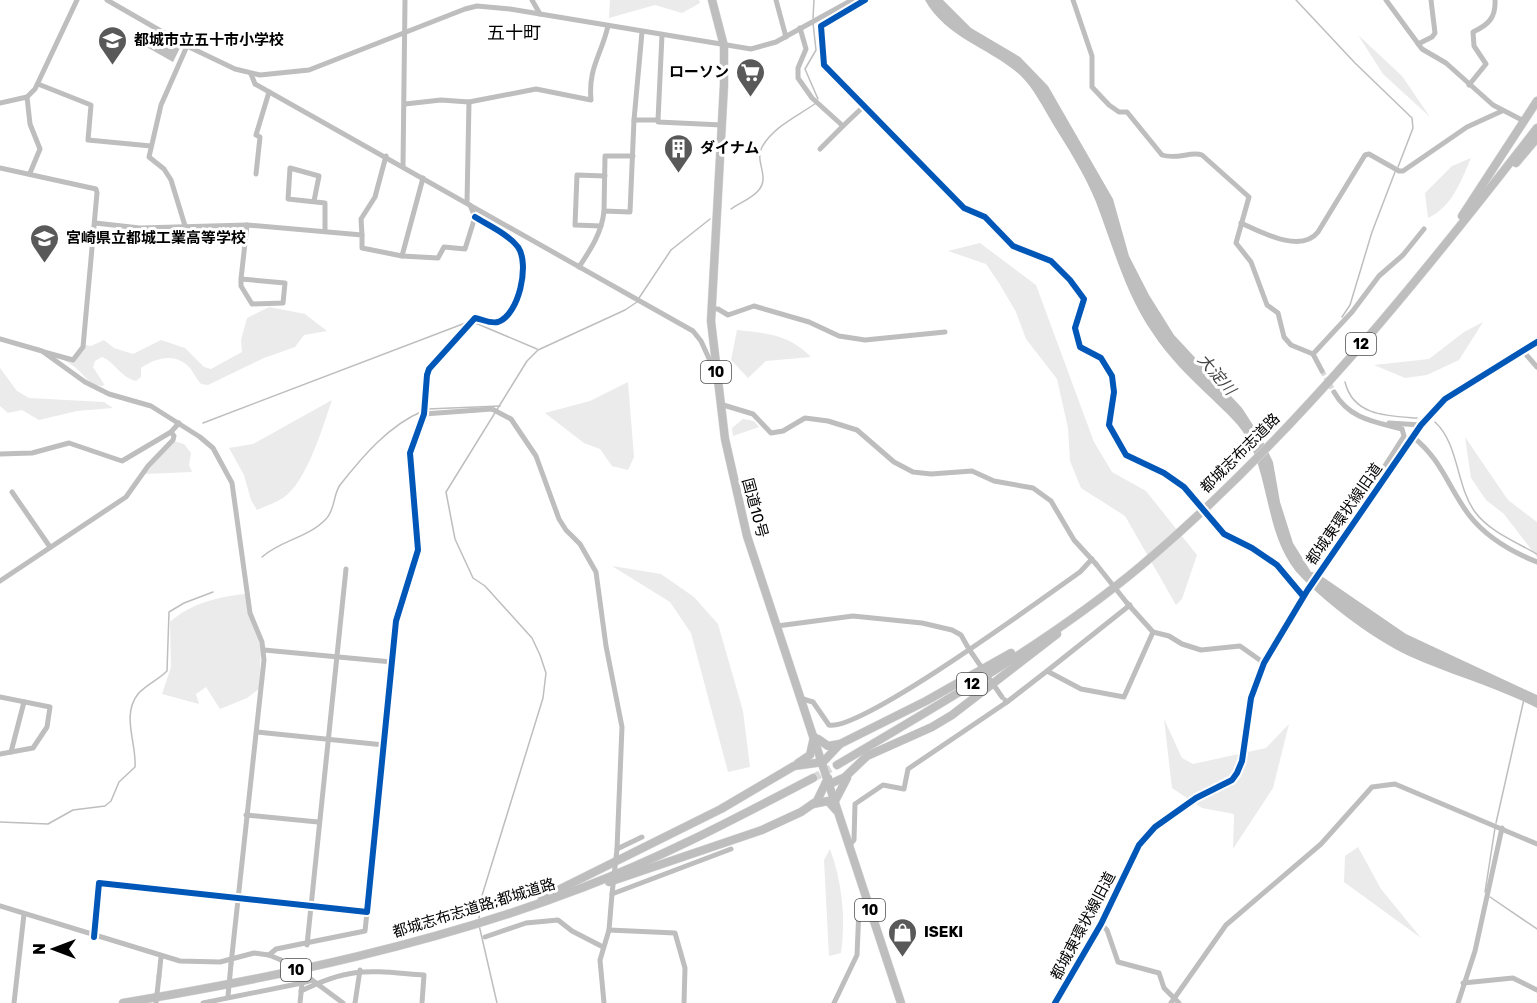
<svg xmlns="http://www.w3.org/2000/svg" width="1537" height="1003" font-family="Rubik,'Noto Sans JP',sans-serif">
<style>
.green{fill:#ebebeb}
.water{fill:#bebebe}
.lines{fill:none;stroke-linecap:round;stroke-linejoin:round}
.stream{stroke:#bebebe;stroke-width:1.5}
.minor-tunnel{stroke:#d9d9d9;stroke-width:5;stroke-dasharray:5 2.5;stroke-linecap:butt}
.highway-tunnel{stroke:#d9d9d9;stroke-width:8;stroke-dasharray:8 4;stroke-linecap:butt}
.highway-casing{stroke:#dbdbdb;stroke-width:9}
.minor{stroke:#bebebe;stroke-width:5}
.highway{stroke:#bebebe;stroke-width:8}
.minor-bridge{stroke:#bebebe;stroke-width:5}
.cycleway-casing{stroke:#fff;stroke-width:10}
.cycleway{stroke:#0057b8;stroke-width:6}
.labels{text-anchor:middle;stroke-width:6;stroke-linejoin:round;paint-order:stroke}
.shield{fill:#fff;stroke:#4c4c4c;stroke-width:1.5}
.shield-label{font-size:14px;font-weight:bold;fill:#000}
.poi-label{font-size:15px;font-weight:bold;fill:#000;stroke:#fff;text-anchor:start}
.street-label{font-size:15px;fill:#000;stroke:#fff}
.water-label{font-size:16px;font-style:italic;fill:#434343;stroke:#fff}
.quarter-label{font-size:18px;fill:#000;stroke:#fff}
</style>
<rect width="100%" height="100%" fill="#fff"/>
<!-- green -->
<g class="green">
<polygon points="610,0 699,0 700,3 682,13 655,5 609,18"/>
<polygon points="1358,35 1402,76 1430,117 1383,74"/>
<path d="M1471,158C1461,181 1452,207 1428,218L1425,193L1452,166Z"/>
<polygon points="980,243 1036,285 1094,442 1112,472 1146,491 1197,555 1182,599 1176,605 1125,516 1081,488 1070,461 1068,428 1057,379 1026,339 1016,312 999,283 986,264 948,251"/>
<path d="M269,307L305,314L327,331L304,335L295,347L264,358L208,385L201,384C197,379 194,374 190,368C175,352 156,358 141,368V377L136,381C120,377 116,363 102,357L95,361L93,367L104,384L103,386C89,385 85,376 76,368C70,363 61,359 55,355L70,362L85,345L91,346L104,340L114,348L133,354L161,340L185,348L204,367L211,369L242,352L241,340L247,318Z"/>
<polygon points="1483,322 1459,360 1427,375 1405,378 1374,365 1429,359 1464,332"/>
<path d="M737,330C766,333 790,335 811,357L766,361L748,378L731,360Z"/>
<polygon points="0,368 17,391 29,398 104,402 113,408 77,411 39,420 22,410 8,413 0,406"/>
<polygon points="628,382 634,457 628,470 612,466 600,449 584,443 545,413 590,401"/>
<path d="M332,400C323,426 307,482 283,498C275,503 265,506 257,510L251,500L244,475L229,448L253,444Z"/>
<polygon points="743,419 754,421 759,427 733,436 732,428"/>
<polygon points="1465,437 1508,500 1537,522 1537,557 1504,514 1486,500 1471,478"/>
<polygon points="174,441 184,444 191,453 189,465 192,472 144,474"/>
<polygon points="612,566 661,574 694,597 718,624 743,711 750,767 728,772 691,633 670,602"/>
<path d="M245,594L261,648L259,689L247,698L220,709L206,687L196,694L199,704L162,694L171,667L170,622C191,603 218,597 245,594Z"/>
<polygon points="1164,719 1182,758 1193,764 1266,748 1289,724 1273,788 1233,849 1234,814 1202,808 1172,788"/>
<polygon points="1358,847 1381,889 1421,938 1344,882 1345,856"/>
<path d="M830,849C842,881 846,919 841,953L829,956L824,860Z"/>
</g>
<!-- water -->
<g class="water">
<path d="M925,0H943L971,28L1020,57L1048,86L1113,199L1129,256L1149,295L1174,335L1242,408L1262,439L1273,462L1280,502L1293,543L1311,572L1317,573L1406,634L1537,695V708C1496,687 1451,675 1409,656C1375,640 1329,606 1302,578C1266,541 1271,486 1249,442C1241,425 1225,412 1211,398C1190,378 1168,357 1152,332C1125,293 1113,246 1096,202C1085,175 1068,148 1053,124C1044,109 1033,87 1020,75C990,48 946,38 925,0Z"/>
<polygon points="150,31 180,48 173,62 143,45"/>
</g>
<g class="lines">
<!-- stream -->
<g class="stream">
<polyline points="1296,0 1355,63 1412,118 1413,128 1398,167"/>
<polyline points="813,18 814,0"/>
<polyline points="813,23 816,50 805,69 818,99"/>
<path d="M731,209C740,203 752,198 758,191C771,177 754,162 762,147C774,126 798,116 816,103"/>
<polyline points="639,298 671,250 710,219"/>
<polyline points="1342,317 1350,305 1372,232 1395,172"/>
<polyline points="473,322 537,349"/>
<path d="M1345,382C1353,416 1388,416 1417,418"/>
<polyline points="427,409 500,406"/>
<path d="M1435,422C1459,444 1456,486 1475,512C1490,532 1516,542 1537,554"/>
<polyline points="203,423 468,322"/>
<path d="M262,557C281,540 308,538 326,519C335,510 333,495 340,485C362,457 389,425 423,411"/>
<path d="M0,822L48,824L73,810L105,806L111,801L119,782L135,767C137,744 121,715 138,694C146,685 158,680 167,671L169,612L184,603L213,592"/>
<polyline points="1496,823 1524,699"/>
<polyline points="1485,892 1495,828"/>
<polyline points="1490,897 1537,929"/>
<polyline points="479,920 480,902 543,698 546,673 540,655 532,638 485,586 473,578 455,539 446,492 527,361 538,350 625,310 637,302"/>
<polyline points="479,925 497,1003"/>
</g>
<!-- minor-tunnel -->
<g class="minor-tunnel">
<polyline points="1322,371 1334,392"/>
<polyline points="1194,501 1209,519"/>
</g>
<!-- highway-tunnel -->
<polyline class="highway-tunnel" points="813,778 837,765"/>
<defs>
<g id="highway">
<polyline points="712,0 724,46 724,85 711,321 725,439 747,536 901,1003"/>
<polyline points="1516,163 1537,138"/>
<polyline points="1462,216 1537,101"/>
<polyline points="818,739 828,746 840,744 926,701 1011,653"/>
<polyline points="798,763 810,755 814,737"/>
<path d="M837,765C941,703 1049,643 1142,565C1292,438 1417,283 1537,128"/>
<polyline points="830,784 845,777 867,756 932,727 952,715 1057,634"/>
<polyline points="835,801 847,778"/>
<polyline points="813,804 828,801 836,810"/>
<polyline points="609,882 762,830 801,812 817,801 828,778"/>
<polyline points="542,898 721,809 794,766 823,762 840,744"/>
<path d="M123,1003C278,977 436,944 584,887C663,857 738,817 813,778"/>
</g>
</defs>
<!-- highway casing -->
<use href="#highway" class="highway-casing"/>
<!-- minor -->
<g class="minor">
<polyline points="107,0 187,46 235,69 260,75 309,70 465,9 477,6 510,9 751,49 776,42 852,0"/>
<polyline points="532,0 540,14"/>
<polyline points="776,0 786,37"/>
<polyline points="865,0 821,26 824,65 964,208 985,217 1013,246 1051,261 1070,280 1084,299 1075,328 1080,347 1101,358 1112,376 1114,392 1109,425 1121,448 1143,465 1164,473 1184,487 1194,501"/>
<path d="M1073,0L1092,56V87L1109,105L1119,112H1127L1162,155C1177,160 1191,151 1202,155L1249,197L1236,243L1251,262L1267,305L1278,313L1284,337L1291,345L1313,354L1322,371"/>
<polyline points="1386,0 1422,49 1446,63 1493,105 1520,119"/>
<polyline points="800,28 806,49 798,68 798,78 812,98 843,126 864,106"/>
<polyline points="1418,44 1432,37 1435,33 1431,0"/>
<polyline points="251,74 255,84 693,331 701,341 716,374"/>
<polyline points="38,84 91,105 88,140 151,146"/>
<path d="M1469,85L1486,64L1474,46L1473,32C1488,25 1496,18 1495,0"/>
<polyline points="27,97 30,124 40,149 30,173"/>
<polyline points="0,103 27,97 35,89 77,0"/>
<path d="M405,104L441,100L469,102L536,89L591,100C588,68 601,56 608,26"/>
<polyline points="634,120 642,32"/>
<polyline points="658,120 658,122 722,125"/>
<polyline points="820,149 843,126"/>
<polyline points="403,166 405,0"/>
<polyline points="0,168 96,189 97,193 83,347 73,360 44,352"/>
<polyline points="256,174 260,137 256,135 269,92"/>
<polyline points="314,201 319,176 290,168 288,199 325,203 325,231"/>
<polyline points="467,202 469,102"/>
<polyline points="604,211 605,156 633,156"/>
<polyline points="95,223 140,228 247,225 362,235 362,248 402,256 423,178"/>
<path d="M1241,223C1261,232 1301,254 1318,232L1365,155L1369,154L1399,171H1403L1467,127L1502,111"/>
<polyline points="601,226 575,225 577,175 605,176"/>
<polyline points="186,229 171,180 164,169 149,157 161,105 187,46"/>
<polyline points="362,235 361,219 375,197 386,156"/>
<polyline points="402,256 438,258 444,247 465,249 475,217 470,205"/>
<path d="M579,267C591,249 602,232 604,211L630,212L634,120H658L662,35"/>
<polyline points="241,279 285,283 283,303 252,304 241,286 241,279 247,225"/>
<polyline points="711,309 718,309 728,315 754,306 809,322 839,336 865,340 945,332"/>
<polyline points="0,339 42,351 85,382 109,394 151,406 200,437 213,448 232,483 250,613 262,642 264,660 231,964"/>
<polyline points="1523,351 1537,367"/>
<polyline points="1313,354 1352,312 1379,276 1403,255 1424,229"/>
<path d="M1334,392C1349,419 1375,422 1402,429L1404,436L1367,494L1370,497"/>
<polyline points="720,404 753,414 771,433 783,431 805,418 828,421 857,430 894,462 913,472 931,474 972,471 994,481 1033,488 1051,501 1074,540 1096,564"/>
<polyline points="424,414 492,409 511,419 536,456 559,519 566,530 580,544 596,572 606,646 622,727 617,849 642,837"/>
<polyline points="1389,423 1421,425"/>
<path d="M1413,437C1442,460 1448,487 1469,515C1486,537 1512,552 1537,562"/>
<polyline points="0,454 32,453 69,443 122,461 171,432 179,423"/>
<polyline points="12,492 50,547"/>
<polyline points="1209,519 1224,534 1252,548 1277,565 1303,596"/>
<polyline points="0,581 126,497 148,466 173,440 174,436 171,432"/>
<polyline points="1127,603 1153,632 1169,636 1182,644 1201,650 1240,646 1264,663"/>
<polyline points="777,626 853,616 922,623 952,630 961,635 970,651"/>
<polyline points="264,650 392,662"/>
<polyline points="1047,671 1130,605"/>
<polyline points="0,697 50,707 47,727 33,748 0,754"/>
<path d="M803,699L813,702L829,725C862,731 1043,598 1080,572L1092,559"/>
<polyline points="1005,700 1007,702 1047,671 1081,689 1124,697 1153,632"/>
<polyline points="257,732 384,745"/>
<polyline points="11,752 24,702"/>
<polyline points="246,815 318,822"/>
<polyline points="849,846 854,840 855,804 883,785 904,789 908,769 1007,702"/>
<polyline points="0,906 180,961 220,962 254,953 269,955 281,960"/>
<polyline points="1101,924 1107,930 1118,962 1159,973 1164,988 1179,1003"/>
<polyline points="609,930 675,933 685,968 684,1003"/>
<path d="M94,937L99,883L367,912L396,621L418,550L410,453L424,414L427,375L429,369L475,318C482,319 490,324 498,322C519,315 530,264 518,247C508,234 488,225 475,217"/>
<polyline points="485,937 526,923 558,920 572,931 603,947"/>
<polyline points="307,945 346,569"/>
<polyline points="269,955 276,949 365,931 367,912"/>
<polyline points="159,976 161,957"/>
<polyline points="308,977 343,1003"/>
<polyline points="1463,983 1513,978 1537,990"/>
<path d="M301,991C352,966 369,971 424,975L422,1003"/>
<polyline points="14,1003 24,914"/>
<polyline points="203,1003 302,983"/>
<polyline points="300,1003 302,983 312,980"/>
<polyline points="355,1003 360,970"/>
<polyline points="604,1003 600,960 609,930 612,894 731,849"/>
<polyline points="834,1003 857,955 859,908 867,900"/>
<polyline points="1055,1003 1101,924 1139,845 1155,827 1196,798 1232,780 1237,773 1242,761 1251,698 1264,663 1307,591 1421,425 1445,399 1537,342"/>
<polyline points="1171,1003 1226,925 1321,844 1372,787 1395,784 1537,844"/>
<polyline points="1458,1003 1475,951 1502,828"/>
</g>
<!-- highway -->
<use href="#highway" class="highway"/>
<!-- minor-bridge -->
<g class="minor-bridge">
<polyline points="1096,564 1127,603"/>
<polyline points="971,652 1002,697"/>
<polyline points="612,894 617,849"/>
<polyline points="281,960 308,977"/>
<polyline points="228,996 231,964"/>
<polyline points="156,1003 159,976"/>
</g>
<defs>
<g id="cycleway">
<polyline points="865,0 821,26 824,65 964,208 985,217 1013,246 1051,261 1070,280 1084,299 1075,328 1080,347 1101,358 1112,376 1114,392 1109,425 1126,455 1164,473 1184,487 1224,534 1252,548 1277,565 1303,596"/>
<path d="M94,937L99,883L367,912L396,621L418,550L410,453L424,414L427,375L429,369L475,318C482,319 490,324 498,322C519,315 530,264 518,247C508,234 488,225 475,217"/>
<polyline points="1055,1003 1101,924 1139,845 1155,827 1196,798 1232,780 1237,773 1242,761 1251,698 1264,663 1307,591 1421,425 1445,399 1537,342"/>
</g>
</defs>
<!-- cycleway casing -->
<use href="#cycleway" class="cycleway-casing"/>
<!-- cycleway -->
<use href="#cycleway" class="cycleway"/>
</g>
<!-- icons -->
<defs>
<symbol id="school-pin" viewBox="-11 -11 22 30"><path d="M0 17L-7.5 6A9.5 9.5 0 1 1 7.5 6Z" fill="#595959" stroke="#fff"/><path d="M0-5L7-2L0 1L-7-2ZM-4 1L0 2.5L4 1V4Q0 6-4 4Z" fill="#fff"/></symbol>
<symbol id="supermarket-pin" viewBox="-11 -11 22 30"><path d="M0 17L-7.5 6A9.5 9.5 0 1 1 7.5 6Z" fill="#595959" stroke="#fff"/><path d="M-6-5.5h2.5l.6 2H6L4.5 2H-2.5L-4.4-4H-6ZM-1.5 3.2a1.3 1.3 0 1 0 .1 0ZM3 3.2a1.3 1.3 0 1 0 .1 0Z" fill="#fff"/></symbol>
<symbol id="building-pin" viewBox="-11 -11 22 30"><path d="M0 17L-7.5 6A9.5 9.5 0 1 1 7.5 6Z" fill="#595959" stroke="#fff"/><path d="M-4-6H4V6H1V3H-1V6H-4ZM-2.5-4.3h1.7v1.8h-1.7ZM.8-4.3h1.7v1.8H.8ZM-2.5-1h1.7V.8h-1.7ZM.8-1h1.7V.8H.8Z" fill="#fff"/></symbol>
<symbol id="shop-pin" viewBox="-11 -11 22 30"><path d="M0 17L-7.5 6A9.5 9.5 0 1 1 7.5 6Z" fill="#595959" stroke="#fff"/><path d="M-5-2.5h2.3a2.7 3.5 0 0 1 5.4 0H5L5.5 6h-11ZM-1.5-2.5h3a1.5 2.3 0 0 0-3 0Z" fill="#fff"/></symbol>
</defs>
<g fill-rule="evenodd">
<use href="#school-pin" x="96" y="24" width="33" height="45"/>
<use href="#supermarket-pin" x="734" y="56" width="33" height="45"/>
<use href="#building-pin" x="662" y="132" width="33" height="45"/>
<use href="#school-pin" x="28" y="222" width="33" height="45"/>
<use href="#shop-pin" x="886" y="916" width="33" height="45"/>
</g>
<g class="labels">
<!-- shield labels -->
<g class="shield">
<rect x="1346" y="333" width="30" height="22" rx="4.5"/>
<rect x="701" y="361" width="30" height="22" rx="4.5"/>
<rect x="957" y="673" width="30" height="22" rx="4.5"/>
<rect x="855" y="899" width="30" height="22" rx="4.5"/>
<rect x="281" y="959" width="30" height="22" rx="4.5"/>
</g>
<g class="shield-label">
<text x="1361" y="349">12</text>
<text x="716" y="377">10</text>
<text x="972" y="689">12</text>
<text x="870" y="915">10</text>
<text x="296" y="975">10</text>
</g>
<!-- poi labels -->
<g class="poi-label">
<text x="134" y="45">都城市立五十市小学校</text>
<text x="729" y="77" text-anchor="end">ローソン</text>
<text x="700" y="153">ダイナム</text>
<text x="66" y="243">宮崎県立都城工業高等学校</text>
<text x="924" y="937">ISEKI</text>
</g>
<!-- street labels -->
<g class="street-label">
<text transform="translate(1240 453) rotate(-45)" y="5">都城志布志道路</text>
<text transform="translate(755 508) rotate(75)" y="5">国道10号</text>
<text transform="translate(1344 514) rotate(-55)" y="5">都城東環状線旧道</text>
<text transform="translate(474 908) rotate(-17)" y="5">都城志布志道路;都城道路</text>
<text transform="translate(1083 926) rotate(-62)" y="5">都城東環状線旧道</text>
</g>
<!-- water labels -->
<g class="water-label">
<text transform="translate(1217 374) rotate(49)" y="6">大淀川</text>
</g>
<!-- quarter labels -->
<g class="quarter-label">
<text x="514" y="39">五十町</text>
</g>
</g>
<!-- north arrow -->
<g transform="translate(54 949) rotate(270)" stroke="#ffffff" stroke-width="4.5" paint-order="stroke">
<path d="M0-4.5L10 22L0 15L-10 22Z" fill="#000000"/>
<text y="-9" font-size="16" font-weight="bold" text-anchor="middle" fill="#000000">N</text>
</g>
</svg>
